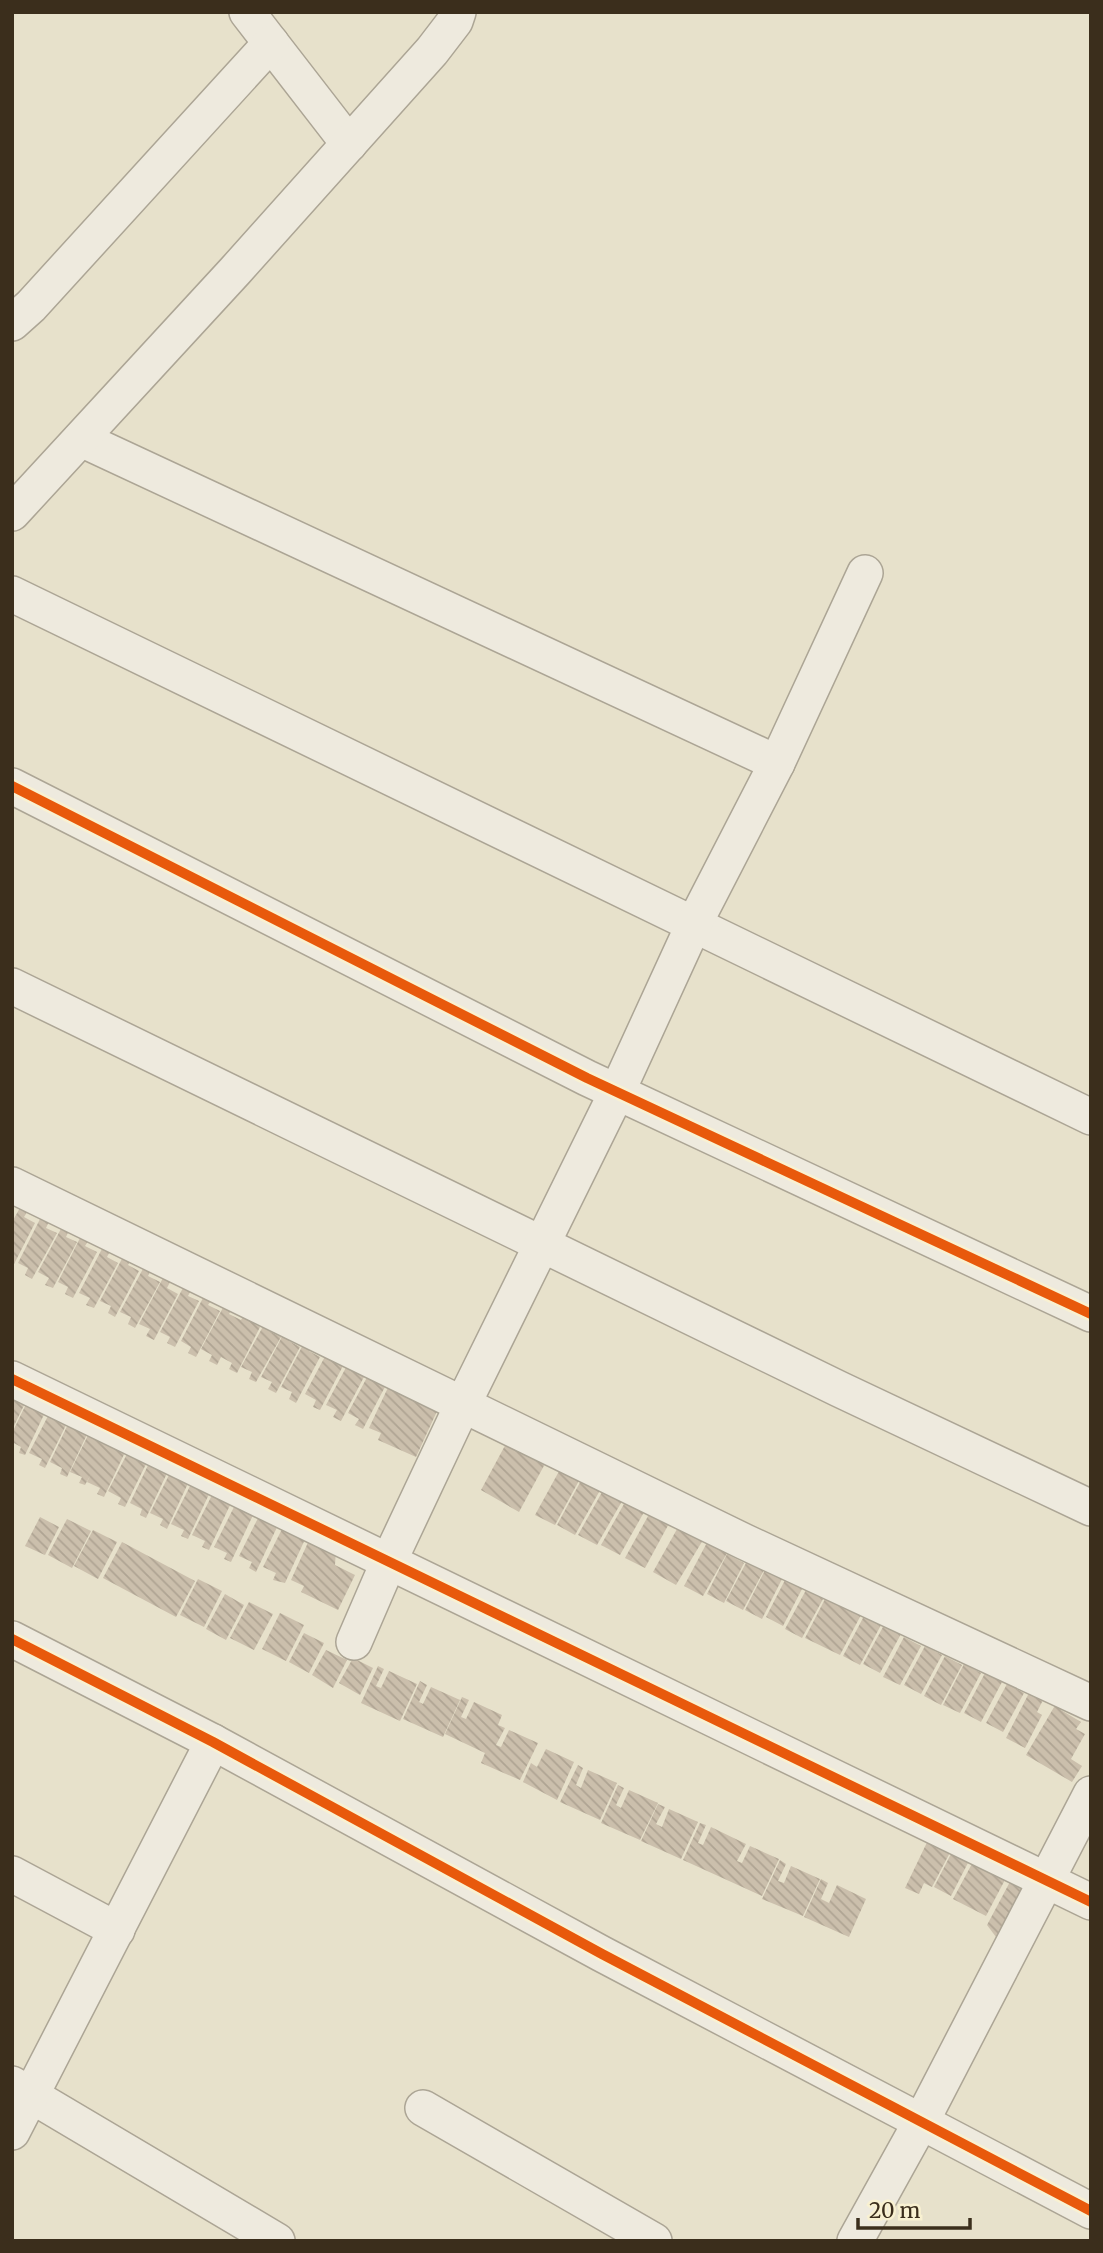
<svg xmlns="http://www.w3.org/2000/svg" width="1103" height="2253" font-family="Merriweather,serif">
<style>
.building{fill:url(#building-back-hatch)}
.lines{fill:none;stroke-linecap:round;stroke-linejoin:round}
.street-casing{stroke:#aca595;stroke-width:38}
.street{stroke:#eeeade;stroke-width:35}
.cycleway-casing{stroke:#f9f1d1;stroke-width:15}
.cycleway{stroke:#e8590c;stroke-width:10}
</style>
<defs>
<pattern id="building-back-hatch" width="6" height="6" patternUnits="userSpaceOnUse" patternTransform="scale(1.75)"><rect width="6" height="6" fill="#cbbfac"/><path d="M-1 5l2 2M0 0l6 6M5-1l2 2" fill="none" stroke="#afa493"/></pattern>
</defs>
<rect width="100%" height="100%" fill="#e7e1cb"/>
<!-- building -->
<g class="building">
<polygon points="21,1206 29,1209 24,1217 35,1223 12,1268 12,1222"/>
<polygon points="42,1215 50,1219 46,1228 57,1233 32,1279 25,1275 28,1268 18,1263"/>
<polygon points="63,1225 70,1228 66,1237 77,1242 53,1288 45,1285 49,1278 38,1272"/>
<polygon points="82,1234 90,1238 85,1246 97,1252 73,1298 65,1294 68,1287 58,1282"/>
<polygon points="104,1245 111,1249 107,1257 118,1263 94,1308 86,1305 90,1298 79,1293"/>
<polygon points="125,1253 132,1257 128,1265 139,1271 115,1317 108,1313 111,1306 100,1301"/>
<polygon points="145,1265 152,1268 148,1276 160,1282 135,1328 128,1324 131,1317 120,1312"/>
<polygon points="164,1276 171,1280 167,1288 178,1294 154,1340 146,1336 150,1329 139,1324"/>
<polygon points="185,1284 192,1288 188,1296 199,1301 175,1347 167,1343 170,1337 160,1332"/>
<polygon points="205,1294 213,1297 208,1305 220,1311 196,1357 188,1353 191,1347 181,1341"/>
<polygon points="226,1302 233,1306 229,1314 241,1320 247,1310 253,1314 250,1321 260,1327 237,1373 229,1369 232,1363 221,1357 217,1365 209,1361 212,1355 201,1349"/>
<polygon points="267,1319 273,1323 269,1331 281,1337 256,1382 249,1379 252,1372 241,1367"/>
<polygon points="286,1329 293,1333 289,1341 300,1347 276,1393 268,1389 272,1382 261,1377"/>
<polygon points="306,1339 313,1343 309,1351 320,1357 296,1403 289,1399 292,1392 281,1387"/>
<polygon points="330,1347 344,1364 320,1410 313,1407 316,1400 305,1394"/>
<polygon points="351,1358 365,1375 341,1421 333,1417 337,1410 326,1405"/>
<polygon points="373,1366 387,1383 363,1429 355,1425 359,1419 348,1413"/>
<polygon points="392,1379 438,1409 416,1457 378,1440 381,1433 369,1428"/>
<polygon points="12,1390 28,1397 12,1430"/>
<polygon points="29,1398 48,1406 25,1455 19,1453 21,1447 12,1442 12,1433"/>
<polygon points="50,1412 69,1419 45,1468 39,1465 42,1459 29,1453"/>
<polygon points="70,1420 90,1428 67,1477 60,1474 62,1468 50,1462"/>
<polygon points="91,1429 127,1448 104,1497 97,1494 100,1488 87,1482 91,1474 85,1485 79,1483 82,1477 70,1472"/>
<polygon points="508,1440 546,1462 519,1512 481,1490"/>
<polygon points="129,1450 149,1458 125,1507 118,1504 121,1498 108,1491"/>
<polygon points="150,1461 169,1469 146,1518 140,1515 142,1509 130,1503"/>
<polygon points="563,1464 582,1475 555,1525 535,1515"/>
<polygon points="171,1471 190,1479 167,1529 160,1525 163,1519 150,1513"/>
<polygon points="584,1475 603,1485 575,1535 557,1525"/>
<polygon points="192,1482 211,1490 188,1539 181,1536 184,1530 171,1524"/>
<polygon points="606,1485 625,1496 597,1545 578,1535"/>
<polygon points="213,1493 232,1501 209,1550 202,1547 205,1541 192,1535"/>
<polygon points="629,1495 648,1505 620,1555 601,1545"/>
<polygon points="235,1505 254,1513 231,1562 224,1559 227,1553 214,1547"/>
<polygon points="653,1507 672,1518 645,1568 625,1558"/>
<polygon points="260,1514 279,1523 256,1572 249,1568 252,1562 239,1556"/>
<polygon points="40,1517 59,1527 45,1555 25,1546"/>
<polygon points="67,1519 91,1531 72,1568 48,1555"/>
<polygon points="681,1522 706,1535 676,1585 653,1572"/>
<polygon points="284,1525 307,1535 285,1583 273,1580 276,1573 263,1567"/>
<polygon points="93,1530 117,1542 98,1579 74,1566"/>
<polygon points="711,1535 731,1546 703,1596 684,1586"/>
<polygon points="310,1538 336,1550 335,1565 355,1575 338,1610 301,1592 304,1586 291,1580"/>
<polygon points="122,1542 195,1581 176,1617 103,1578"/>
<polygon points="727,1554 744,1563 724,1603 707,1594"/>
<polygon points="747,1561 764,1570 743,1610 726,1601"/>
<polygon points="765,1570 782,1579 762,1619 745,1610"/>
<polygon points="786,1578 803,1587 783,1626 766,1617"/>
<polygon points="198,1579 222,1591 204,1627 180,1615"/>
<polygon points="806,1590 823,1599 802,1638 785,1629"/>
<polygon points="225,1594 244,1605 226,1640 206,1629"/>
<polygon points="825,1599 861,1615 840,1655 805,1638"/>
<polygon points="249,1602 273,1614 254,1650 230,1638"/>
<polygon points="280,1613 304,1625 286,1661 262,1649"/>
<polygon points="864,1616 881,1625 860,1665 843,1656"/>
<polygon points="884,1625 901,1634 880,1673 863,1664"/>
<polygon points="304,1633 324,1643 309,1673 289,1662"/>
<polygon points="904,1637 921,1646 900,1685 883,1677"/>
<polygon points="925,1646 942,1655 921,1694 904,1685"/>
<polygon points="326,1650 347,1660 333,1688 312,1675"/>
<polygon points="945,1656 962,1665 941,1705 924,1696"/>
<polygon points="353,1658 373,1668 360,1695 339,1683"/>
<polygon points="964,1664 981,1673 960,1713 943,1705"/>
<polygon points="378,1666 384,1669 376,1686 381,1688 389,1671 417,1684 400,1721 361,1703"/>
<polygon points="985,1673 1002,1682 981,1722 964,1713"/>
<polygon points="420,1681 427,1685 419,1702 423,1704 431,1687 460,1700 443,1737 403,1719"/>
<polygon points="1007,1684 1024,1693 1003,1732 986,1723"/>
<polygon points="1029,1693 1043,1700 1037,1712 1042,1715 1025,1748 1006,1738"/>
<polygon points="462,1697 469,1700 461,1717 466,1719 474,1702 502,1715 498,1725 505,1728 496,1745 501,1747 509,1730 538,1743 520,1780 481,1763 485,1753 445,1734"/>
<polygon points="1057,1702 1063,1706 1061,1710 1081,1722 1076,1729 1085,1734 1071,1759 1082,1766 1072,1782 1026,1755"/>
<polygon points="546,1749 574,1762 557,1800 523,1782 531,1763 537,1767"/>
<polygon points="578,1765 583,1768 576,1785 581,1788 588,1770 617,1783 600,1820 560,1802"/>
<polygon points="618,1785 624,1788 616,1805 621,1808 629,1790 658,1803 640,1840 601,1823"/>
<polygon points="658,1804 665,1807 656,1824 662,1827 669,1809 698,1822 681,1859 641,1841"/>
<polygon points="700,1823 706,1825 698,1843 703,1845 711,1827 746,1844 737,1861 742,1863 750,1846 779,1859 762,1896 683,1860"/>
<polygon points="932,1832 955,1843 932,1887 924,1883 919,1894 905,1888"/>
<polygon points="954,1848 971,1857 951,1896 934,1887"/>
<polygon points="780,1860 786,1864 778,1881 784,1883 791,1866 820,1879 803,1916 762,1899"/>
<polygon points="974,1860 1007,1876 986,1916 953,1899"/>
<polygon points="1012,1878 1028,1887 999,1941 987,1925"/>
<polygon points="821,1879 828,1883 821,1899 829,1903 837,1885 866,1899 849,1937 804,1917"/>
</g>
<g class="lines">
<defs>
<g id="street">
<polyline points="247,12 349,144"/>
<polyline points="12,323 31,306 271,43"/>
<polyline points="81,439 777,763"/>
<polyline points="12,513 235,271 432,51 455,21 458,12"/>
<polyline points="12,594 1091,1117"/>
<polyline points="12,786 587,1078 1091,1314"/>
<polyline points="12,986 839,1389 1091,1508"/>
<polyline points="12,1185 745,1542 1091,1703"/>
<polyline points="12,1379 1091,1902"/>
<polyline points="12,1639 213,1742 602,1954 1091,2211"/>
<polyline points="354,1642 389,1561 463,1404 617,1092 694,924 777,763 865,573"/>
<polyline points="12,1874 117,1930"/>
<polyline points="12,2084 277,2241"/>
<polyline points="423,2108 654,2241"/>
<polyline points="12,2132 213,1742"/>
<polyline points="855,2241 921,2122 1091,1794"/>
</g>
</defs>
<!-- street casing -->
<use href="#street" class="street-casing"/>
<!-- street -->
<use href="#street" class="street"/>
<defs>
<g id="cycleway">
<polyline points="12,786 587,1078 1091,1314"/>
<polyline points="12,1379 1091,1902"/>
<polyline points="12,1639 213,1742 602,1954 1091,2211"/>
</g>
</defs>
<!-- cycleway casing -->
<use href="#cycleway" class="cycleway-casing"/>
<!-- cycleway -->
<use href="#cycleway" class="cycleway"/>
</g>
<!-- border -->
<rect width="1103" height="2253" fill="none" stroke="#3b2e1c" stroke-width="28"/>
<!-- scale -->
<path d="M858 2218v10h112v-10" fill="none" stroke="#3b2e1c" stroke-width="3.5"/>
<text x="869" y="2218" font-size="21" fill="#3b2e1c" stroke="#f9f1d1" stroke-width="5" paint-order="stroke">20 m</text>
</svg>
